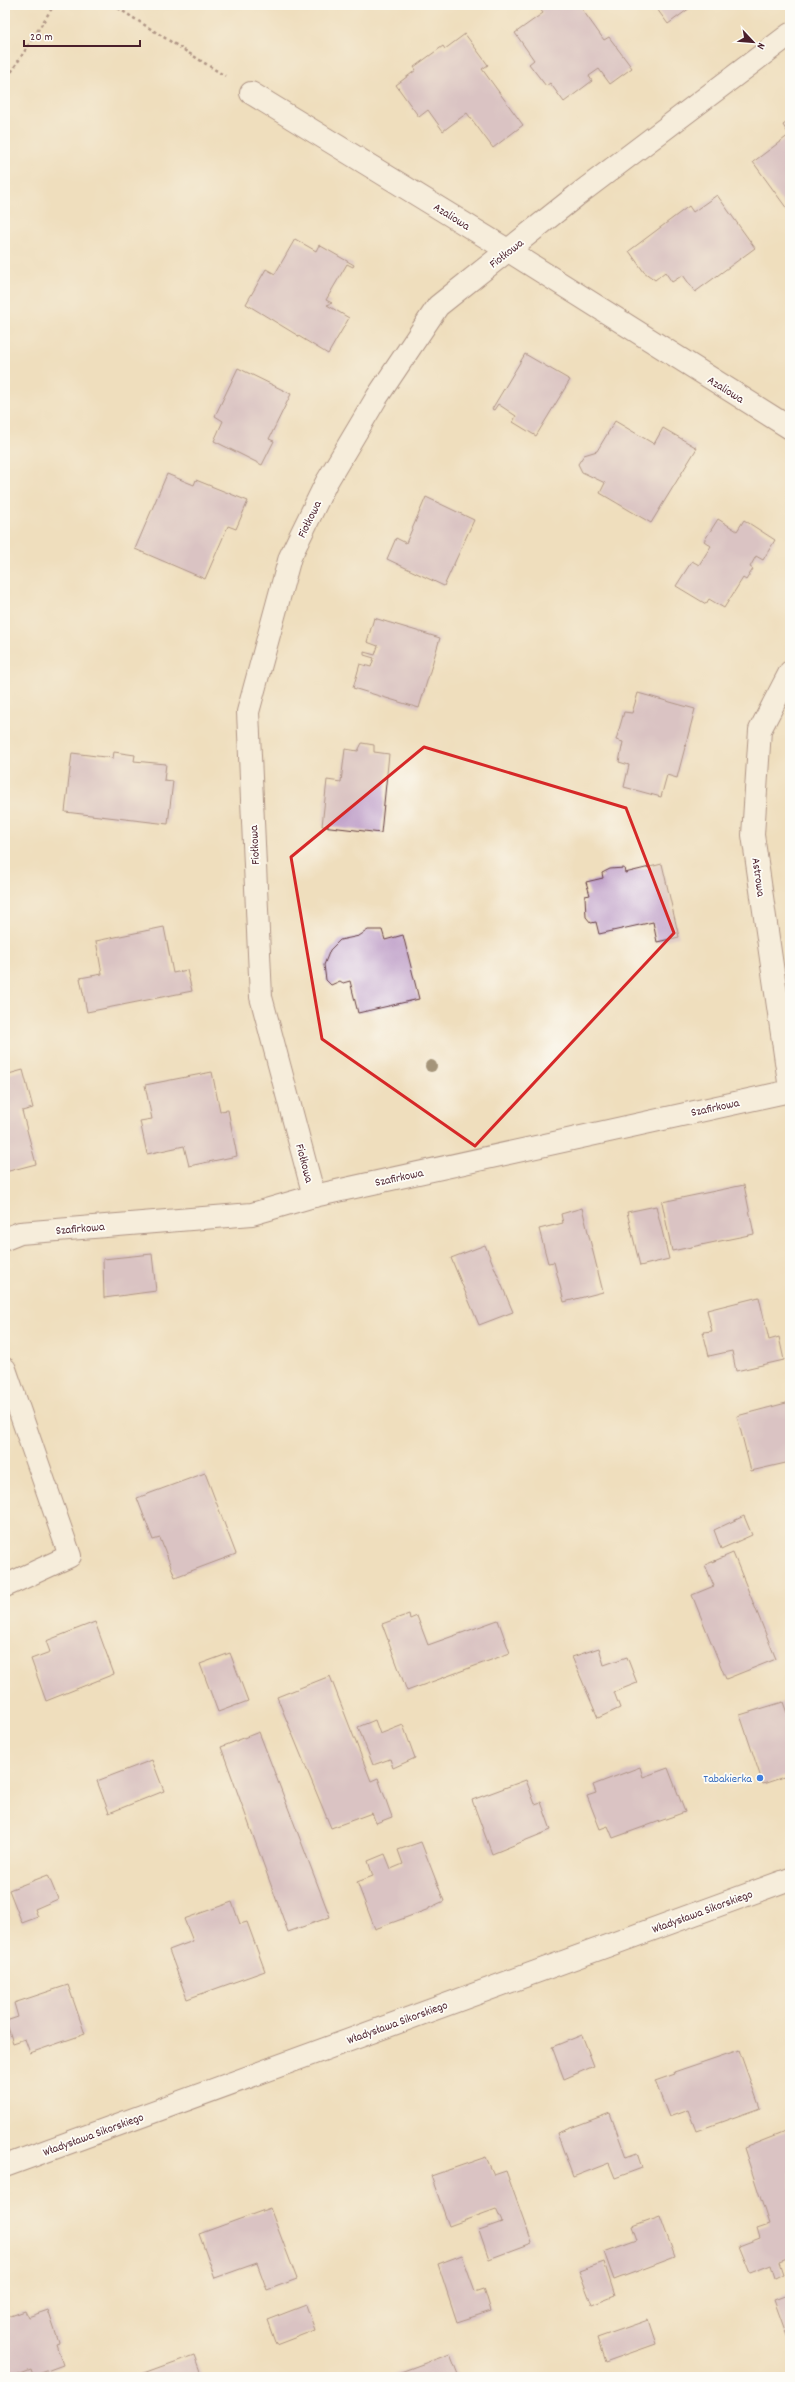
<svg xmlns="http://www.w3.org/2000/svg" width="795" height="2382" font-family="Dekko,sans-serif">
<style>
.building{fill:#c1a3ca}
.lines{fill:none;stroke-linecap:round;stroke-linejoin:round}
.minor-casing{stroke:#633c41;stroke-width:24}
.major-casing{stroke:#633c41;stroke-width:24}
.path{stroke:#633c41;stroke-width:2.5;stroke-dasharray:3 3;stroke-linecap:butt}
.minor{stroke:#fff;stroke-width:22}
.major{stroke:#fff;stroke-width:22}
.tree{fill:#a49479}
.marked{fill:none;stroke:#d62828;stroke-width:3;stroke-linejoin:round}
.shop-dot{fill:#3f7fe0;stroke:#fdfcf7;stroke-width:1.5}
.labels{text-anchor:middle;stroke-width:3.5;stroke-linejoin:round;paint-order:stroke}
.street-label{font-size:12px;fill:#4a1f2b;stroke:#fdfcf7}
.shop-label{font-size:12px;fill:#366cbe;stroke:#fdfcf7;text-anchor:end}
</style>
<rect width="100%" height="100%" fill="#fdfcf7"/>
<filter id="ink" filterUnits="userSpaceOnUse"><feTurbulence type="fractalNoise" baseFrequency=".025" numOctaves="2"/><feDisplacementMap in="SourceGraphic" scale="8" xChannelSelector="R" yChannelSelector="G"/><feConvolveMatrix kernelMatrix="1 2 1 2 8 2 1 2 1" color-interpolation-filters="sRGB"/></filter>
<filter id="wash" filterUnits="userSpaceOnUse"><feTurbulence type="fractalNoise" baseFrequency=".012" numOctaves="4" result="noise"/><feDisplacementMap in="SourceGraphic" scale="16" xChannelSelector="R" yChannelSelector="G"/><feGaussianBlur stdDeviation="0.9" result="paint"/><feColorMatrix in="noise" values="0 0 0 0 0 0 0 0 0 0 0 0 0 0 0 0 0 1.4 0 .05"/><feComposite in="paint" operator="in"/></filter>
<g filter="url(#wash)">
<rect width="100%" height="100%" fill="#efdebd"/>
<g id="blocks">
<!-- building -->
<g class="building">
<polygon points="537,5 579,5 604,40 609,37 632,68 610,84 599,69 589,76 592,81 564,102 550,83 546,86 529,64 534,60 515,33 543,13"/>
<polygon points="654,5 694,5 668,24"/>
<polygon points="465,34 488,65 482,69 523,125 493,148 467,113 443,131 428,110 419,117 396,85 416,70 414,67 443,46 445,49"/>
<polygon points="790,120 790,213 753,162 789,135 783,125"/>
<polygon points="717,195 755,248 695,292 683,275 672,282 665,272 655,280 644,272 629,251 689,206 693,212"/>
<polygon points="295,239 316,251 319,245 354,265 353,267 347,264 326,300 332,303 327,305 349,318 328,354 246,304 266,269 275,274"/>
<polygon points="525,354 570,380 536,436 513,422 516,416 498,404 494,410 492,409"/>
<polygon points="238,368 291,394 269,439 274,441 262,465 214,441 223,421 215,416"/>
<polygon points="615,421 654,444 663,428 697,448 651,523 600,493 605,483 582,472 578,464 584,455 597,451"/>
<polygon points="167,474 194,485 196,480 248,501 236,529 228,526 205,579 135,549"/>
<polygon points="426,497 474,520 444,586 387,559 396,538 406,543"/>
<polygon points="718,519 737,531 744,520 775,540 763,560 756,556 750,567 753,569 746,580 743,578 724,608 709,599 706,604 676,586 692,561 699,565 711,546 704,541"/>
<polygon points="374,618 440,638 419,708 353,688 360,664 371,667 374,658 364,655 364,652 375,655 378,646 367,642"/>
<polygon points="638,693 695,709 677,778 667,775 661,797 624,787 629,765 619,762 623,742 616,740 624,712 632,713"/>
<polygon points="362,743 374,745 374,752 389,754 381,833 322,826 327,780 341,782 345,749 358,751"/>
<polygon points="114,752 135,755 134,761 166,764 164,780 173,781 168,824 65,812 72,753 113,758"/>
<polygon points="662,864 679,937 657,942 653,922 599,934 596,922 591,923 586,917 585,896 590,895 586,882 603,878 602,873 610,869 624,868 625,873"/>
<polygon points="164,927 173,973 187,970 192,991 87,1012 80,978 102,974 96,941"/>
<polygon points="368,930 382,930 385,940 403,935 419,999 358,1013 350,981 343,983 340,981 331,985 326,980 324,965 330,950 340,940 359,936"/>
<polygon points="23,1070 33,1108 22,1111 36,1164 5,1172 5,1075"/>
<polygon points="212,1072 220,1111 228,1110 237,1156 189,1166 184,1146 147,1154 140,1121 152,1119 145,1085"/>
<polygon points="744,1185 754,1234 672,1251 662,1202"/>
<polygon points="656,1206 669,1259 640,1266 627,1212"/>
<polygon points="582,1208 603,1292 564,1302 554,1262 548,1263 539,1229 563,1223 561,1214"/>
<polygon points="485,1245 513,1312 479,1325 451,1258"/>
<polygon points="152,1254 156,1291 104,1298 103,1259"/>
<polygon points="759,1297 769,1340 779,1337 784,1360 736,1371 732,1351 709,1356 703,1332 712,1331 707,1310"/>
<polygon points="790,1402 790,1462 751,1471 737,1416"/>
<polygon points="205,1473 236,1554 175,1577 160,1538 153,1540 137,1498"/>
<polygon points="744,1516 752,1535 721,1549 714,1530"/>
<polygon points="733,1553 776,1659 726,1679 692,1595 714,1586 705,1565"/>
<polygon points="409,1614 410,1619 417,1616 428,1645 498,1620 510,1653 407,1691 382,1624"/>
<polygon points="95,1622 114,1674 46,1701 31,1659 50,1652 46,1641"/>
<polygon points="599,1648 604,1665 627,1657 637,1683 614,1692 620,1708 598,1718 572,1657"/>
<polygon points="230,1653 248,1701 218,1712 200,1664"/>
<polygon points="330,1676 371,1781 378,1778 392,1817 376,1823 372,1813 331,1828 277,1697"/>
<polygon points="783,1702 787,1713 790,1712 790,1775 763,1784 740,1715"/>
<polygon points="375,1720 380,1734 403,1725 415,1758 393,1768 390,1759 373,1765 358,1727"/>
<polygon points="259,1732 330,1917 288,1932 221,1747"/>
<polygon points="152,1760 164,1791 109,1813 97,1781"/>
<polygon points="640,1767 643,1777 668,1768 685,1812 613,1838 608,1826 600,1829 587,1796 596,1793 593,1785"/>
<polygon points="526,1780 535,1804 541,1802 551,1830 492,1854 472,1800"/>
<polygon points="421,1842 444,1901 429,1908 429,1909 375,1929 357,1882 373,1876 368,1861 385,1854 391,1869 403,1864 398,1850"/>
<polygon points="48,1875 58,1899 35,1909 38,1917 22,1923 9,1890"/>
<polygon points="232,1902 240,1924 247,1922 265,1971 187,1999 169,1950 193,1941 184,1919"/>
<polygon points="68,1985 85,2034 30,2053 25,2039 13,2043 6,2021 18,2017 14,2003"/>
<polygon points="582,2035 594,2066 564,2079 552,2047"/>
<polygon points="739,2050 760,2108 696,2131 688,2110 669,2117 655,2081 675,2074 674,2072"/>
<polygon points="610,2113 626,2157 637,2153 642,2168 615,2178 609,2163 573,2177 557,2133"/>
<polygon points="790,2130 790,2258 779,2262 783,2274 775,2278 771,2265 750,2273 739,2246 760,2238 757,2228 769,2224 744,2148"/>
<polygon points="486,2157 494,2175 506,2171 532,2243 489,2259 479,2230 502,2222 496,2209 449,2226 431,2176"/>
<polygon points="270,2208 297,2279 267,2290 257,2263 215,2278 199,2234"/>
<polygon points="660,2216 675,2257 614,2280 604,2252 637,2240 632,2226"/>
<polygon points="462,2255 475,2291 484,2288 491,2311 457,2322 438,2264"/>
<polygon points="604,2262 615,2296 592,2305 579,2271"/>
<polygon points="790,2294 790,2335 787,2336 774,2300"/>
<polygon points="306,2305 315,2330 276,2345 267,2320"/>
<polygon points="48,2310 59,2343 56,2344 63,2365 33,2376 31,2370 13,2377 5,2377 5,2318 25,2311 28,2317"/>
<polygon points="648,2320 656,2344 605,2362 597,2338"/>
<polygon points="450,2354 459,2377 387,2377"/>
<polygon points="194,2355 202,2377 140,2377 139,2375"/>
</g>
</g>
</g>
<g filter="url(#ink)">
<use href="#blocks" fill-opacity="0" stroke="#633c41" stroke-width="1"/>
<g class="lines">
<defs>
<g id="minor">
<polyline points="251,93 509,251 790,428"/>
<polyline points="790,672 760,730 753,835 790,1089"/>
<polyline points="314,1196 261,997 248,712 290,557 326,483 377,397 438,306 576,196 790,34"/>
<polyline points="5,1239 20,1233 252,1214 314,1196 790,1091"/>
<polyline points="5,1369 70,1556 5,1586"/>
</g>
<polyline id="major" points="5,2166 790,1879"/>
</defs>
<!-- minor casing -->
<use href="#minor" class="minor-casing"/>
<!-- major casing -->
<use href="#major" class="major-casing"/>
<!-- path -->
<g class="path">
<polyline points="113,5 225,76"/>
<polyline points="5,82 54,5"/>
</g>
<!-- minor -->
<use href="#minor" class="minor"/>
<!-- major -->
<use href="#major" class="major"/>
</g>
<!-- trees -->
<circle class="tree" cx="431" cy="1066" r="6"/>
</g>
<!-- marked area -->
<path d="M0 0H795V2382H0ZM424,747L626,808L674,933L475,1146L322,1039L291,857Z" fill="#efdebd" fill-opacity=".55" fill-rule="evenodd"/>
<path class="marked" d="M424,747L626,808L674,933L475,1146L322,1039L291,857Z"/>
<!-- markers -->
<circle class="shop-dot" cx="760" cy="1778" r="4"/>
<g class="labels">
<!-- street labels -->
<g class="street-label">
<text transform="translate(452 216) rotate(32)" y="4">Azaliowa</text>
<text transform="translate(506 253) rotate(-38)" y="4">Fiołkowa</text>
<text transform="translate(726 389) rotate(32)" y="4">Azaliowa</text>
<text transform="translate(309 519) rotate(-64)" y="4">Fiołkowa</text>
<text transform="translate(254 845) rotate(-93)" y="4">Fiołkowa</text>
<text transform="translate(759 877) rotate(82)" y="4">Astrowa</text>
<text transform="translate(715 1107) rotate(-12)" y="4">Szafirkowa</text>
<text transform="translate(305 1163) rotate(75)" y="4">Fiołkowa</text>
<text transform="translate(399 1177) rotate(-12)" y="4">Szafirkowa</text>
<text transform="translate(80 1228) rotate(-5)" y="4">Szafirkowa</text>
<text transform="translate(702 1911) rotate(-20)" y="4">Władysława Sikorskiego</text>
<text transform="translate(397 2022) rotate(-20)" y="4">Władysława Sikorskiego</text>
<text transform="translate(93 2134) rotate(-20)" y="4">Władysława Sikorskiego</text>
</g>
<!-- shop labels -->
<g class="shop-label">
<text x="752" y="1782">Tabakierka</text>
</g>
</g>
<!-- margin -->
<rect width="795" height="2382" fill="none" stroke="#fdfcf7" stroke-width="20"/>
<!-- north arrow -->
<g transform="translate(753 42) rotate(116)" stroke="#fdfcf7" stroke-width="3" paint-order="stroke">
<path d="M0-3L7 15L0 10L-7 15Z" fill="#4a1f2b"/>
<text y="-6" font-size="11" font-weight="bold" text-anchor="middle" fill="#4a1f2b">N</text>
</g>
<!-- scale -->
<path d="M24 40v6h116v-6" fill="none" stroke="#4a1f2b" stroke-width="2"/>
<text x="30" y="40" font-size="12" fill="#4a1f2b" stroke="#fdfcf7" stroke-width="3" paint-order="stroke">20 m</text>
</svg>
